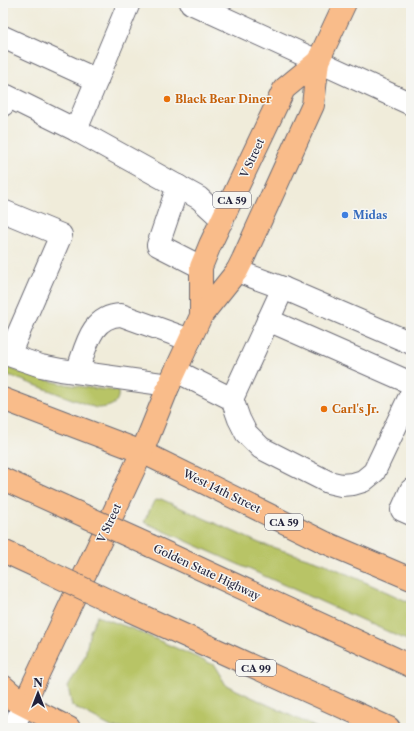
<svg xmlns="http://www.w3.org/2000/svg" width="414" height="731" font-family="'Libre Caslon Text',serif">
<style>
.green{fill:#b8c466;stroke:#6d7350}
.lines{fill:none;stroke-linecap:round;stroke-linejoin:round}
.minor-casing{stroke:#6a6973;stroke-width:24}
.major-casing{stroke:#6a6973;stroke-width:24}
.highway-casing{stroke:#6a6973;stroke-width:24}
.minor{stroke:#fff;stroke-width:22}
.major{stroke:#f9bc8a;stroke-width:22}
.highway{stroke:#f9bc8a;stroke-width:22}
.highway-bridge-casing{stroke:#6a6973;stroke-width:24;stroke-linecap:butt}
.highway-bridge{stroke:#f9bc8a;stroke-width:22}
.food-dot{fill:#e8710a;stroke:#f6f6f2;stroke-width:1.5}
.shop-dot{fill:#3f7fe0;stroke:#f6f6f2;stroke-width:1.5}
.labels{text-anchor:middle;stroke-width:3;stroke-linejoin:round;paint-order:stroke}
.shield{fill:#f6f6f2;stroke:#626272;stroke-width:1}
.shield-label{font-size:10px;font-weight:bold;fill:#22223b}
.food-label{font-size:11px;font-weight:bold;fill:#c56008;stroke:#f6f6f2;text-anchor:start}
.street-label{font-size:11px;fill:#22223b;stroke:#f6f6f2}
.shop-label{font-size:11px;font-weight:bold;fill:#366cbe;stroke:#f6f6f2;text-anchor:start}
</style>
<rect width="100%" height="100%" fill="#f6f6f2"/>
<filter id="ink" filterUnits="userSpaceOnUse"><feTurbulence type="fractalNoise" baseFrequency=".025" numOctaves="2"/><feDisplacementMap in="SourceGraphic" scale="8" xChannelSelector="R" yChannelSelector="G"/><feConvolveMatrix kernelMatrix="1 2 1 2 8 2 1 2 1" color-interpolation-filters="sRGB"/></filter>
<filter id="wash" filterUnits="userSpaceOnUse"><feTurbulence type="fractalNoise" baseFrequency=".012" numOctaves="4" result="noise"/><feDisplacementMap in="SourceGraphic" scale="16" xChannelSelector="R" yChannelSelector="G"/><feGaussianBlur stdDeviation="0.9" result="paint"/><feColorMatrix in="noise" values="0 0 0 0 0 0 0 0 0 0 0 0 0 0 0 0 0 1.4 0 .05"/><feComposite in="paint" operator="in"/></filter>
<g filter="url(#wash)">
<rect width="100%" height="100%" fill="#f0ecda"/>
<!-- green -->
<g class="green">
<path d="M3,365C40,382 78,387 118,391C120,405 108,408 96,408L3,373Z"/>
<polygon points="161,499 259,543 323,563 411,603 411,642 144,522 154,501"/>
<polygon points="97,616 133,629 214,665 226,685 317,728 113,728 72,706 68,687 85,656 90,631"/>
</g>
</g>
<g filter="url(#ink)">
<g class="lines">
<defs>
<g id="minor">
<polyline points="129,3 76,130 199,198 223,220"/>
<polyline points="191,3 411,104"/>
<polyline points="3,37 97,80"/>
<polyline points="3,105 7,96 76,130"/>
<polyline points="178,186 158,245 201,267"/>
<polyline points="3,211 61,235 9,355"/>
<polyline points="237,271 283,288 411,343"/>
<polyline points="268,320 411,383"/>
<polyline points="3,353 41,366 61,370 169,385"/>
<polyline points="176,371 232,399 283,288"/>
<path d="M77,372C86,348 90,316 121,315L190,340"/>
<polyline points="232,399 239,419 246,433 261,448 328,482 341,485 353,484 363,481 374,472 411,394"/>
<polyline points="411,490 402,510 411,514"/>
<polyline points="13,728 24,704"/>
</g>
<g id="major">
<polyline points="201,316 201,267 210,245 284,89 318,61"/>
<polyline points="142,452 324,542 411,579"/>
<polyline points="12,699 69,728"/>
<polyline points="24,704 142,452 169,385 201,316 237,271 243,259 313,105 318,61 345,3"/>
</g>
<g id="highway">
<polyline points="3,399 142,452"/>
<polyline points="3,479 65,507"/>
<polyline points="151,546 411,666"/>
<polyline points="3,551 38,567"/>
<polyline points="122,607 389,728"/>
<polyline points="3,686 24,704"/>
</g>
</defs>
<!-- minor casing -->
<use href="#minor" class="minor-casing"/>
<!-- major casing -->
<use href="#major" class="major-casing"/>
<!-- highway casing -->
<use href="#highway" class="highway-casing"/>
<!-- minor -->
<use href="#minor" class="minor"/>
<!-- major -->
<use href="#major" class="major"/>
<!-- highway -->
<use href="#highway" class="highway"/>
<defs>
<g id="highway-bridge">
<polyline points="65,507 151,546"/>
<polyline points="38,567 122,607"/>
</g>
</defs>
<!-- highway-bridge casing -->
<use href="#highway-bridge" class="highway-bridge-casing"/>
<!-- highway-bridge -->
<use href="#highway-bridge" class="highway-bridge"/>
</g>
</g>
<!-- markers -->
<g class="food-dot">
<circle cx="167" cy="99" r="4"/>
<circle cx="324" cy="409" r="4"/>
</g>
<circle class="shop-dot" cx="345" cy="215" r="4"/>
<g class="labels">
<!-- shield labels -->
<g class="shield">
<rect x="213" y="192" width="38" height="16" rx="3"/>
<rect x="265" y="514" width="38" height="16" rx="3"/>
<rect x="236" y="660" width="40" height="16" rx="3"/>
</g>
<g class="shield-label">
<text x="232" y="204">CA 59</text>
<text x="284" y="526">CA 59</text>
<text x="256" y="672">CA 99</text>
</g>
<!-- food labels -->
<g class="food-label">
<text x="175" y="103">Black Bear Diner</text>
<text x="332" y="413">Carl's Jr.</text>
</g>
<!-- street labels -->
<g class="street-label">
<text transform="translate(252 158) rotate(-65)" y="4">V Street</text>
<text transform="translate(222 491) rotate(26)" y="4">West 14th Street</text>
<text transform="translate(109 523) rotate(-65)" y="4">V Street</text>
<text transform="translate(207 572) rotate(25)" y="4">Golden State Highway</text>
</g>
<!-- shop labels -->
<g class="shop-label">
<text x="353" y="219">Midas</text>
</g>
</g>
<!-- margin -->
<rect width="414" height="731" fill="none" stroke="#f6f6f2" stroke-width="16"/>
<!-- north arrow -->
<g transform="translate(38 693)" stroke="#f6f6f2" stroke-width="3" paint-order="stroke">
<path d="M0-3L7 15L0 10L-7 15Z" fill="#22223b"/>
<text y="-6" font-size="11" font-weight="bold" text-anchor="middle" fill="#22223b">N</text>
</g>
</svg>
